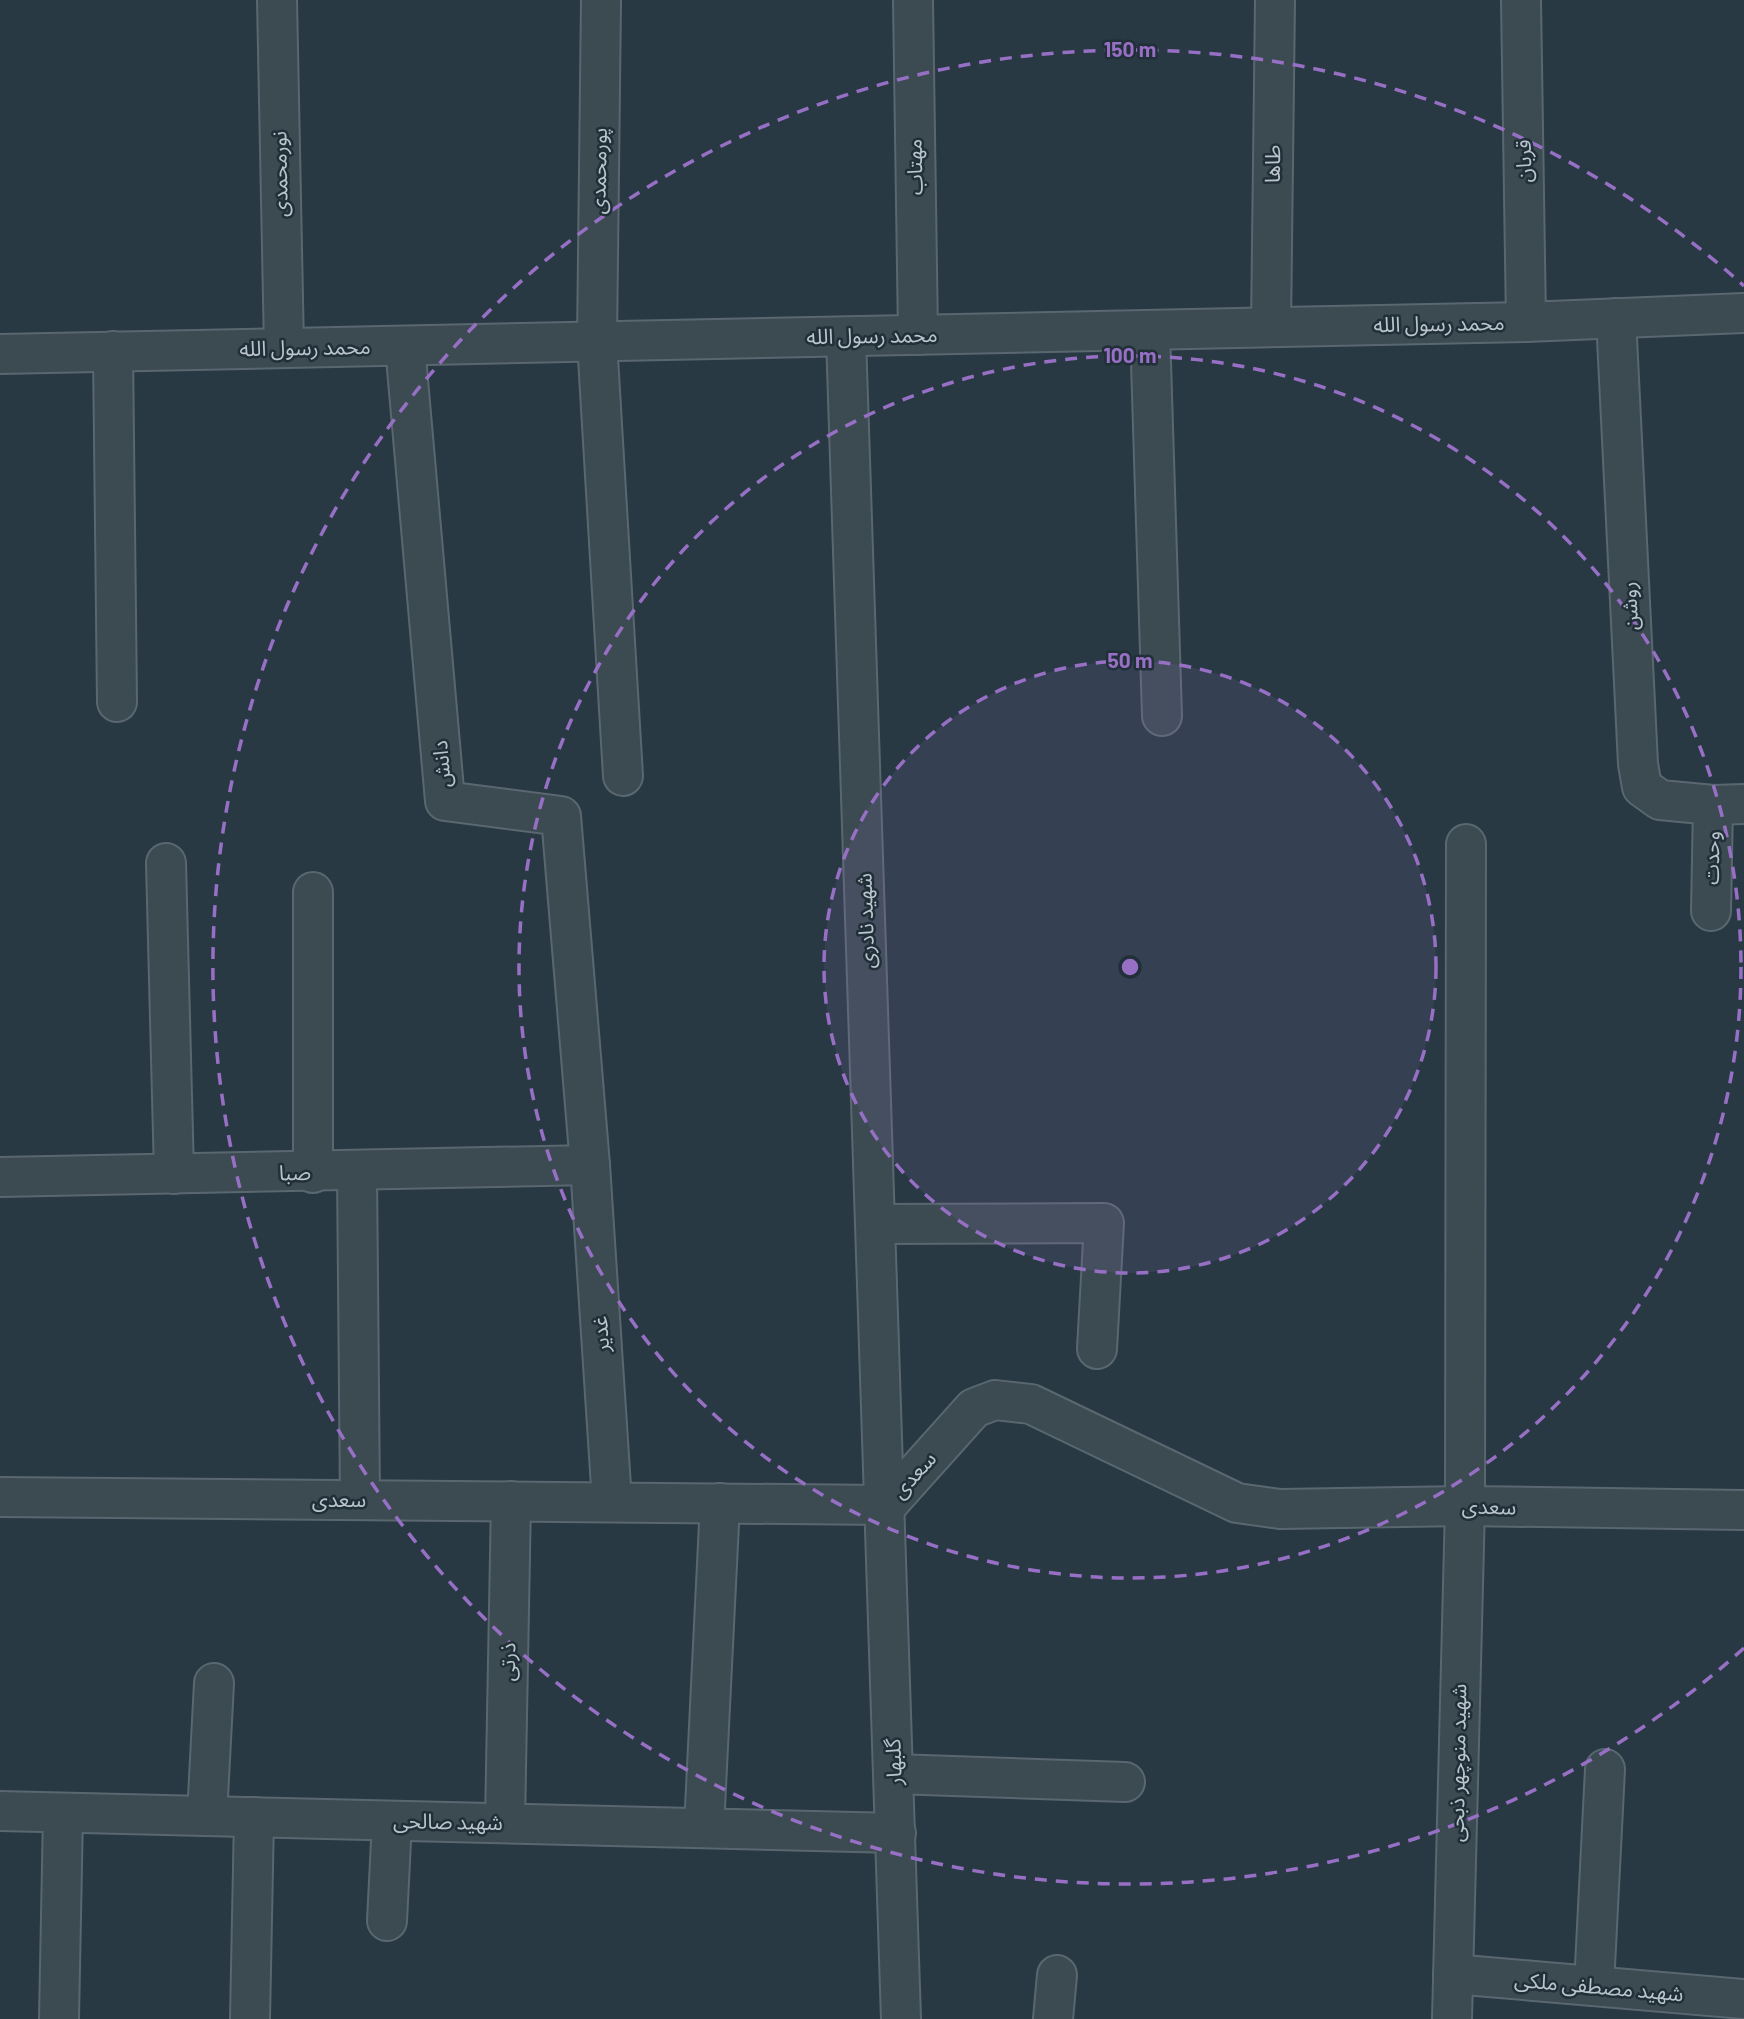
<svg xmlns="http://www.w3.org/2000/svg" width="1744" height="2019" font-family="Barlow,'Noto Sans Arabic',sans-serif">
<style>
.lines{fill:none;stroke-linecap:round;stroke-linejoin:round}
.minor-casing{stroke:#5a6770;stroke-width:42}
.minor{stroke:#3c4a52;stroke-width:38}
.ring{fill:none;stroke:#9770c5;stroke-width:3.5;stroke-dasharray:12 9}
.labels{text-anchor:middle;stroke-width:5;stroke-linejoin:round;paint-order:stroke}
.street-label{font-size:21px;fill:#b9c4cc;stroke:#212f38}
.centre{fill:#9770c5;stroke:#212f38;stroke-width:3.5}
.ring-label{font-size:21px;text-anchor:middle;font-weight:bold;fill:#9770c5;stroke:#212f38;stroke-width:5;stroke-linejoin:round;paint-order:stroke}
</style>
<rect width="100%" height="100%" fill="#283943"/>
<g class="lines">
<defs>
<g id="minor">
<polyline points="277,0 284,348"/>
<polyline points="601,0 597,341 623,776"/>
<polyline points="913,0 918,335"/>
<polyline points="1521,0 1526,322"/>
<polyline points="1616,318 1638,764 1642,787 1660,800 1713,805 1744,804"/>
<polyline points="1271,327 1275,0"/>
<polyline points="1150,330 1162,716"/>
<polyline points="846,337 901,2019"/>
<polyline points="405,346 445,801 561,816 590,1165 612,1502"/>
<polyline points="113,351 117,702"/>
<polyline points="0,354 1526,322 1744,313"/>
<polyline points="166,863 174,1174"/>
<polyline points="1711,911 1713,805"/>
<polyline points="357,1172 360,1500"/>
<polyline points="313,1173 313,892"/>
<polyline points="0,1177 590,1165"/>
<polyline points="877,1224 1104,1223 1097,1349"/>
<polyline points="0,1497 887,1505 974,1408 995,1400 1031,1404 1237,1503 1280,1509 1465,1506 1744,1510"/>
<polyline points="894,1774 1125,1782"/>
<polyline points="0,1811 896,1833"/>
<polyline points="207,1816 214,1683"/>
<polyline points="505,1823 511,1501"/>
<polyline points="704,1828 720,1503"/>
<polyline points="387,1921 392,1821"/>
<polyline points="1453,1974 1744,1999"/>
<polyline points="1594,1986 1605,1769"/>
<polyline points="59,2019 63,1813"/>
<polyline points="250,2019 254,1817"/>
<polyline points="1053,2019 1057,1975"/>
<polyline points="1452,2019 1465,1506 1466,844"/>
</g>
</defs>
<!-- minor casing -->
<use href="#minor" class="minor-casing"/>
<!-- minor -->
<use href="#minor" class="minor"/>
</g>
<!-- distance rings -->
<circle cx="1130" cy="967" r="306" fill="#9770c5" fill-opacity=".12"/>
<g class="ring">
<circle cx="1130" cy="967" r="306"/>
<circle cx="1130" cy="967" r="611"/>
<path d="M1744 1648A917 917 0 1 1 1744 286"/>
</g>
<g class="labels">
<!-- street labels -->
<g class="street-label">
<text transform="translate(1524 161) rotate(-91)" y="7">قربان</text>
<text transform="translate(1273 164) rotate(-89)" y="7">طاها</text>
<text transform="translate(915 167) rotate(-91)" y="7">مهتاب</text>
<text transform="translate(599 171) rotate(-89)" y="7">پورمحمدی</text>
<text transform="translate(280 174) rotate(-91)" y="7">نورمحمدی</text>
<text transform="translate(1439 324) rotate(-1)" y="7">محمد رسول الله</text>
<text transform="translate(872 336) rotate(-1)" y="7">محمد رسول الله</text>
<text transform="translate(305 348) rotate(-1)" y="7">محمد رسول الله</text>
<text transform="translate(1630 606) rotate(-93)" y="7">روشن</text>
<text transform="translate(442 764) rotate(-95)" y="7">دانش</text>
<text transform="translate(1712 858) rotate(-89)" y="7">وحدت</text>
<text transform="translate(866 921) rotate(-92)" y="7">شهید نادری</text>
<text transform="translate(295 1173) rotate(-1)" y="7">صبا</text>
<text transform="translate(601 1334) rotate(-94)" y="7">غدیر</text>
<text transform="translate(914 1475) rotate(-48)" y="7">سعدی</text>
<text x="339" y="1507">سعدی</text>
<text transform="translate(1489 1507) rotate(1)" y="7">سعدی</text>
<text transform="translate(508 1662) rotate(-89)" y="7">ذرتی</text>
<text transform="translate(894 1762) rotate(-92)" y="7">گلبهار</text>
<text transform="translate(1458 1763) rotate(-89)" y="7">شهید منوچهر ذبحی</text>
<text transform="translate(448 1822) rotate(1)" y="7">شهید صالحی</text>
<text transform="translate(1599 1987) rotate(5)" y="7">شهید مصطفی ملکی</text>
</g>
</g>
<circle cx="1130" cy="967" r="10" class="centre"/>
<g class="ring-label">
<text x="1130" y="57">150 m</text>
<text x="1130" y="363">100 m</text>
<text x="1130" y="668">50 m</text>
</g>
</svg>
